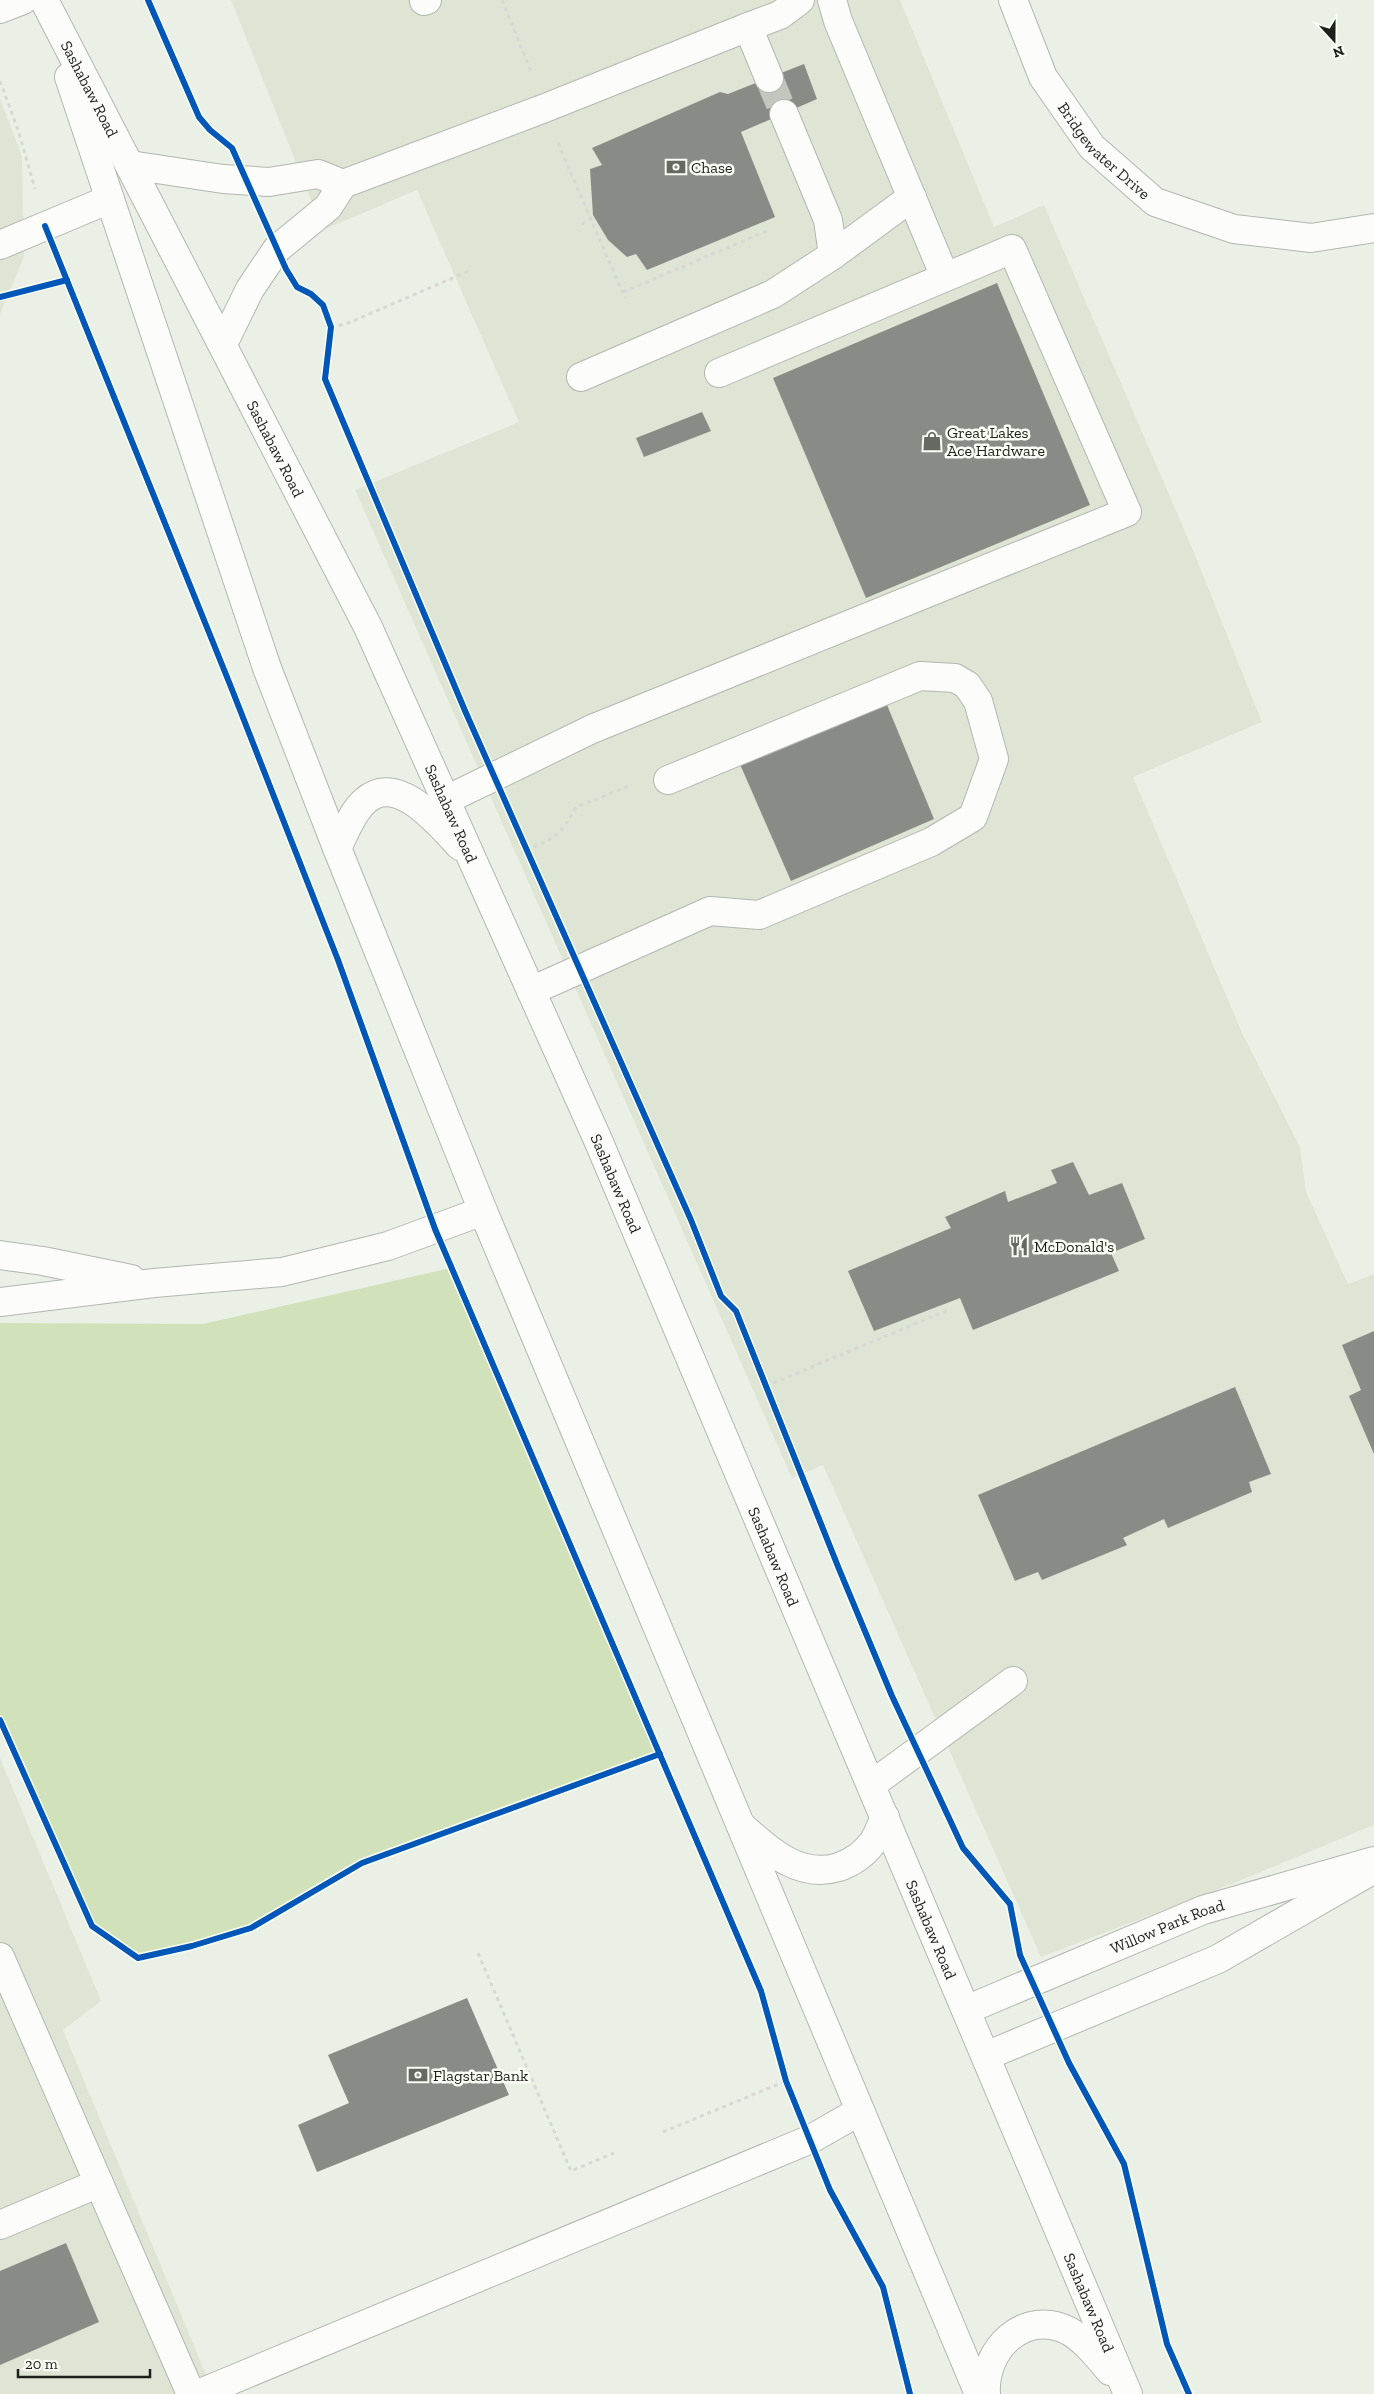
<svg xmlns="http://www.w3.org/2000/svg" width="1374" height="2394" font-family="'Zilla Slab',serif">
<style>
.built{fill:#dee5d4}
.green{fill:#d1e2ba}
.building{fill:#898c86}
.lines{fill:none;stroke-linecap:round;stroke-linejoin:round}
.minor-tunnel{stroke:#c2c6bd;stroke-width:28;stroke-dasharray:28 14;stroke-linecap:butt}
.minor-casing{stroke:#b3b6b0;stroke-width:30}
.major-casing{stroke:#b3b6b0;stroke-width:30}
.path{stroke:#d7d8d5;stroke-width:3;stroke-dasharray:4 4;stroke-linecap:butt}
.minor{stroke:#fcfdfb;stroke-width:28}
.major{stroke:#fcfdfb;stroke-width:28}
.cycleway-casing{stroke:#fbfff6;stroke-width:9}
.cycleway{stroke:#0057b8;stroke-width:6}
.labels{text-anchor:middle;stroke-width:5;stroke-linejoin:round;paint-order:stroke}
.street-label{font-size:16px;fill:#1d201a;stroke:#fbfff6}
.poi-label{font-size:16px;fill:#1d201a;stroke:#fbfff6;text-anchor:start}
</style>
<rect width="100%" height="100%" fill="#ebf0e6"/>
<!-- built -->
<g class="built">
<polygon points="231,0 900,0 994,227 1044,205 1193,550 1262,722 1133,777 1243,1035 1300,1147 1306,1192 1348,1284 1374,1274 1374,1825 1234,1883 1041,1957 823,1465 792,1478 355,490 519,422 417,190 323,230"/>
<polygon points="0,99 22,156 24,257 0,314"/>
<polygon points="0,1758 101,2001 63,2030 214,2394 0,2394"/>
</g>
<!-- green -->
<polygon class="green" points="451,1268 660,1754 362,1863 251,1928 192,1946 138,1958 92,1926 0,1720 0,1323 203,1324"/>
<!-- building -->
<g class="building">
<polygon points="804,64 817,99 741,132 775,217 647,270 636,254 627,257 608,240 593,215 590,169 602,165 592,148 720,92 728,94"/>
<polygon points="997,283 1090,505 866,598 773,378"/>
<polygon points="702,412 711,431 644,457 636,438"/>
<polygon points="885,700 934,819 791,881 739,762"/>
<polygon points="1073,1162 1089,1195 1122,1183 1145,1239 1111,1253 1119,1271 973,1330 960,1298 874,1331 848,1271 951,1228 945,1217 1005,1191 1008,1202 1057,1183 1051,1170"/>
<polygon points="1374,1331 1374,1454 1349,1396 1361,1390 1342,1345"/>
<polygon points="1235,1387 1271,1474 1249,1482 1252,1492 1168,1528 1164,1519 1123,1538 1127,1545 1042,1580 1038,1572 1015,1581 978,1495"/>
<polygon points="467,1998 509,2095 317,2172 298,2125 349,2103 328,2055"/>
<polygon points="66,2243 99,2322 0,2365 0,2271"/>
</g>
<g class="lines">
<!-- minor-tunnel -->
<polyline class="minor-tunnel" points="769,78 784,114"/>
<defs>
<g id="minor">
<polyline points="832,0 838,21 945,277"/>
<path id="s1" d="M1013,0L1043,77L1092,147L1155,202L1234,229L1311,238L1374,228"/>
<polyline points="424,1 427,0"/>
<polyline points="0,9 23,0"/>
<polyline points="748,27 769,78"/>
<polyline points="784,114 828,220 833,255"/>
<polyline points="130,165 223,179 269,182 318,174 343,184"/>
<polyline points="0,245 110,199"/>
<polyline points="223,344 250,289 277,249 328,207 343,184 545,108 748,27 780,15 800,0"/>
<polyline points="581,377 773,294 833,255 912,197"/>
<polyline points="446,800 592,729 1127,512 1012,249 719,373"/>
<polyline points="531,991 710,911 759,915 931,842 973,817 994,759 978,701 967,685 955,678 920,676 668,780"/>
<polyline points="0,1255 43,1261 131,1279"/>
<polyline points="0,1302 154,1283 282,1272 388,1246 483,1211"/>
<polyline points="871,1785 1013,1681"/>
<polyline points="0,1957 191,2394"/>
<path id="s2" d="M966,2010L1203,1910L1374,1861"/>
<polyline points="986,2056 1218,1959 1369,1872"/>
<polyline points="0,2225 99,2183"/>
<polyline points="198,2394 811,2139 860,2111"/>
</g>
<g id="major">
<path id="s3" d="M44,0L368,627L598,1140L1128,2394"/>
<polyline points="69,77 267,668 337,848 483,1211 979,2394"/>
<path d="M337,848C345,833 352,812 365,801C397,771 440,825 460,846"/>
<path d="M744,1828C770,1852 801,1879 839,1867C853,1862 865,1853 873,1842C878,1835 881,1825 885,1817"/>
<path d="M986,2394C983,2349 1025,2308 1069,2331C1086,2341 1098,2357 1110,2371"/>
</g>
</defs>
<!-- minor casing -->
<use href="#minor" class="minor-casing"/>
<!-- major casing -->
<use href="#major" class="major-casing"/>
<!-- path -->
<g class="path">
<polyline points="502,0 532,74"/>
<polyline points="0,81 18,130 35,189"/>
<polyline points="558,143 625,298"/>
<polyline points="582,224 591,219"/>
<polyline points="623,292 767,231"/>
<polyline points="331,327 346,324 469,271"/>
<path d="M526,850C556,838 561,835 576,807L632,785"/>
<polyline points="766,1386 948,1310"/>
<polyline points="478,1953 571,2171 614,2153"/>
<polyline points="663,2132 786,2081"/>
</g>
<!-- minor -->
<use href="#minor" class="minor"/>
<!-- major -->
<use href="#major" class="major"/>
<defs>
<g id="cycleway">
<polyline points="148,0 199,117 210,130 232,148 286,269 297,287 311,294 323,305 331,327 325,379 466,713 691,1220 721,1296 736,1311 839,1569 892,1696 963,1848 1010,1904 1020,1955 1069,2063 1124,2164 1167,2344 1189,2394"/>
<polyline points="45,226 231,687 338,960 435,1229 761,1991 786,2081 830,2190 883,2287 910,2394"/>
<polyline points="0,297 67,280"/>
<polyline points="0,1720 92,1926 138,1958 192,1946 251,1928 362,1863 660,1754"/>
</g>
</defs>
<!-- cycleway casing -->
<use href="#cycleway" class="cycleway-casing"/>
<!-- cycleway -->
<use href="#cycleway" class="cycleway"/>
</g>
<!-- icons -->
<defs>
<symbol id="bank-bare" viewBox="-9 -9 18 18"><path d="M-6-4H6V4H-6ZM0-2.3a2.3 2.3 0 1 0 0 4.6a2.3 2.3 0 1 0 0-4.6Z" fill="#656961" stroke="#fbfff6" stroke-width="2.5" paint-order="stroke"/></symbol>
<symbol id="shop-bare" viewBox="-9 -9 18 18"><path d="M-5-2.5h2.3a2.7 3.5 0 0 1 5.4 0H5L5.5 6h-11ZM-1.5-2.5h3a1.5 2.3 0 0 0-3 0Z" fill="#656961" stroke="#fbfff6" stroke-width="2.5" paint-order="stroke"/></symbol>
<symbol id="restaurant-bare" viewBox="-9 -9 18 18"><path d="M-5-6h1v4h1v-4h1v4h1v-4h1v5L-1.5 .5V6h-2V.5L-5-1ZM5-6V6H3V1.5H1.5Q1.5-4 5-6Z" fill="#656961" stroke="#fbfff6" stroke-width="2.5" paint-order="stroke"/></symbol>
</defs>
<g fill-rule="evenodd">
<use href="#bank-bare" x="662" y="153" width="28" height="28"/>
<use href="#shop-bare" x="918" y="427" width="28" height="28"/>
<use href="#restaurant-bare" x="1005" y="1232" width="28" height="28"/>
<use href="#bank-bare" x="404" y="2061" width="28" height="28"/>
</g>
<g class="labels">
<!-- street labels -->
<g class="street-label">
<text dy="6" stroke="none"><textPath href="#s3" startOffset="100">Sashabaw Road</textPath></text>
<text dy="6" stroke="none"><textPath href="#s1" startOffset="179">Bridgewater Drive</textPath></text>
<text dy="6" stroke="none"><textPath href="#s3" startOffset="505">Sashabaw Road</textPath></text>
<text dy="6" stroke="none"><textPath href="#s3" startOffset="910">Sashabaw Road</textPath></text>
<text dy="6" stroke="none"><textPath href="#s3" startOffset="1315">Sashabaw Road</textPath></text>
<text dy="6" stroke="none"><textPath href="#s3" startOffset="1720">Sashabaw Road</textPath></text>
<text dy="6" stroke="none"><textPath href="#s2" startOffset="218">Willow Park Road</textPath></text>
<text dy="6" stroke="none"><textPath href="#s3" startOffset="2125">Sashabaw Road</textPath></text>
<text dy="6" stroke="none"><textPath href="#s3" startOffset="2530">Sashabaw Road</textPath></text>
</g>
<!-- poi labels -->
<g class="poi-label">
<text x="691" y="173">Chase</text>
<text x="947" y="438">Great Lakes<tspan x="947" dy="18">Ace Hardware</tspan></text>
<text x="1034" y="1252">McDonald's</text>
<text x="433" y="2081">Flagstar Bank</text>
</g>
</g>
<!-- north arrow -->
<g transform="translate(1334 40) rotate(159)" stroke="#fbfff6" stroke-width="4" paint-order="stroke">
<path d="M0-4L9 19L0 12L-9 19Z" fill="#1d201a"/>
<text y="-8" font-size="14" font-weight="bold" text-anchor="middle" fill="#1d201a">N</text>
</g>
<!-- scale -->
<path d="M18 2369v8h132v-8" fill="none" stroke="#1d201a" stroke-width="2.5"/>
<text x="25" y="2369" font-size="15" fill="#1d201a" stroke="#fbfff6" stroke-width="4" paint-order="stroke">20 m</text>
</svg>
